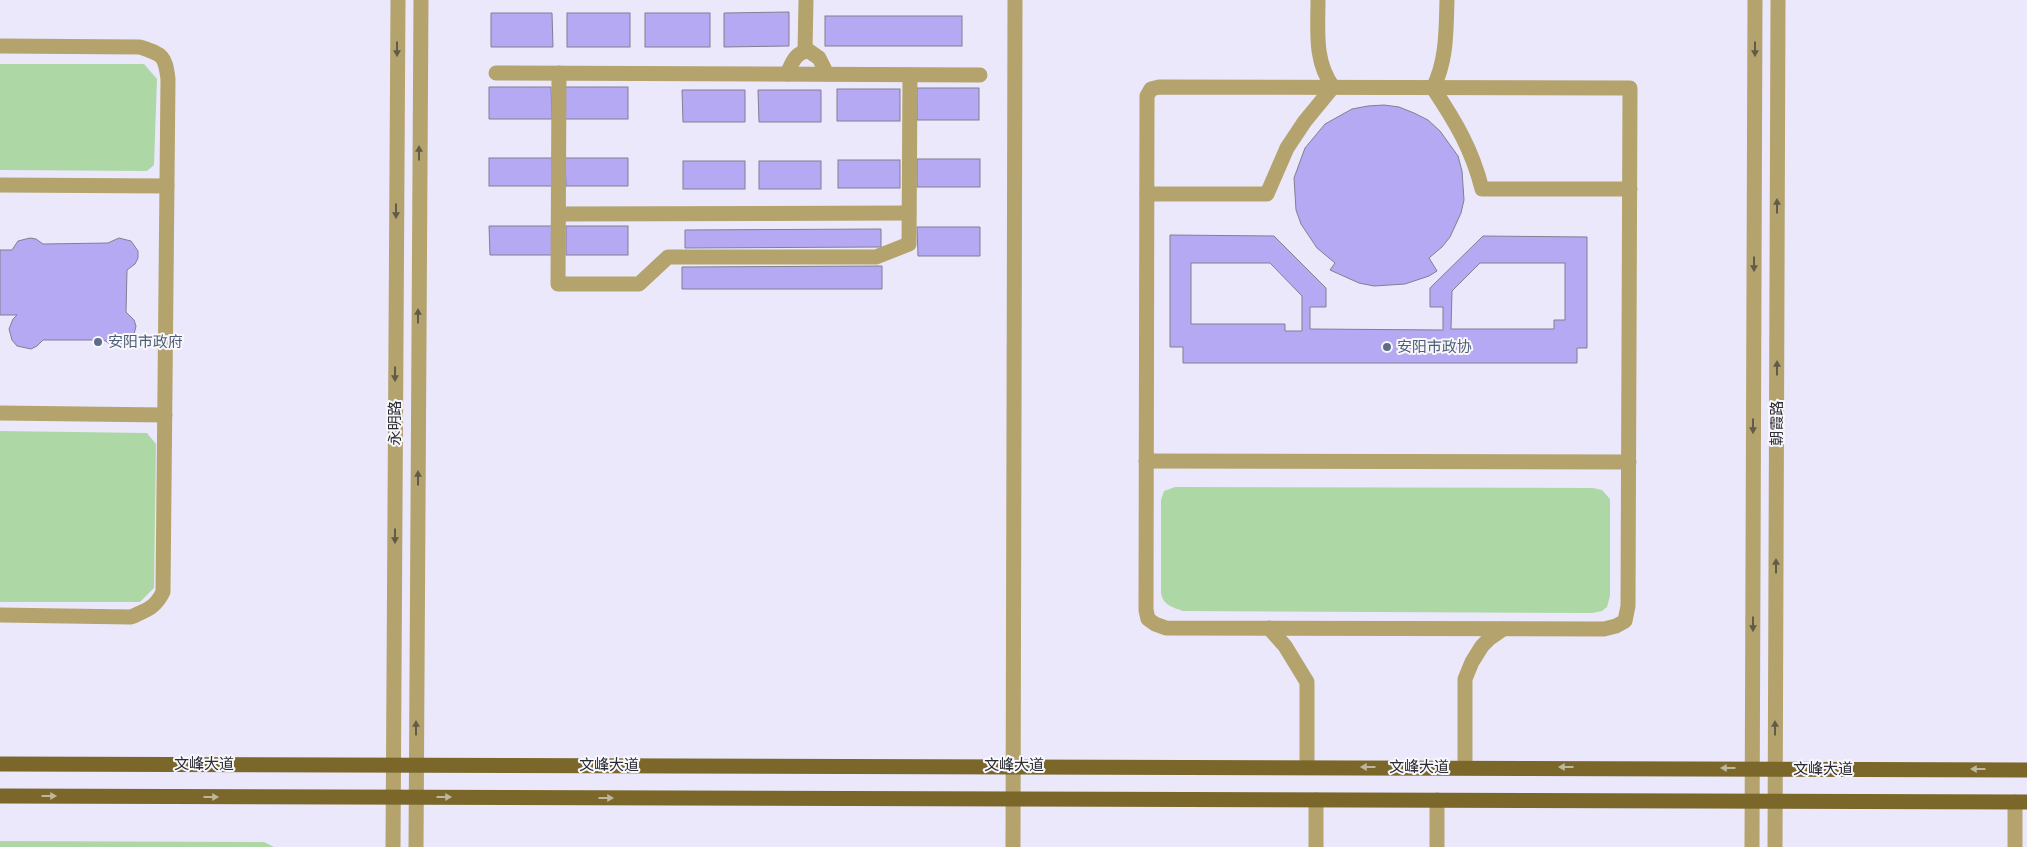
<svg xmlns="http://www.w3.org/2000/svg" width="2027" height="847" font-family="'Archivo Narrow','Noto Sans SC',sans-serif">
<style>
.green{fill:#add8a6}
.building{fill:#b6a9f3;stroke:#817f90;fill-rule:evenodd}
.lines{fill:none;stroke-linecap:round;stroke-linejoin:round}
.minor{stroke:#b4a36d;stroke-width:15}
.major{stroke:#7a6729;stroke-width:15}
.oneway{fill:#625b4a}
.oneway2{fill:#bfb79d}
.service-dot{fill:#5c6f8a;stroke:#f8f8fc;stroke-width:2}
.labels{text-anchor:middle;stroke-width:4;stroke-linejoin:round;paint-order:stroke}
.service-label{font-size:15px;fill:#4e5e75;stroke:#f8f8fc;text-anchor:start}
.street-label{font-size:15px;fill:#2b2b32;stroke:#f8f8fc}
</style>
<rect width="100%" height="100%" fill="#ebe8fc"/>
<!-- green -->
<g class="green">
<polygon points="0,64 144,64 157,79 154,165 147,171 0,170"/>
<polygon points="0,431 147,433 156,444 154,588 140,602 0,602"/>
<path d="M1175,487L1593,488L1602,490L1610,499V596L1607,607L1602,611L1592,613L1183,611C1172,607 1163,605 1161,593V500L1164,491Z"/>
<polygon points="0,841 264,842 274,847 0,847"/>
</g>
<!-- building -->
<g class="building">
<polygon points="789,12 789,46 724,47 724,13"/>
<polygon points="491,13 552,13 553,47 491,47"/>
<rect x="567" y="13" width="63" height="34"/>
<rect x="645" y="13" width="65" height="34"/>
<rect x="825" y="16" width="137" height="30"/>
<polygon points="489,87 551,87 552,119 489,119"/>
<rect x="565" y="87" width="63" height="32"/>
<rect x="917" y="88" width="62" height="32"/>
<rect x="837" y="89" width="63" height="32"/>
<polygon points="682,90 745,90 745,122 683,122"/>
<polygon points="758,90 821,90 821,122 759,122"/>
<polygon points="1384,105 1399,107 1414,113 1428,120 1440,131 1458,156 1462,171 1464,200 1461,213 1450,237 1442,247 1429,258 1437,271 1429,276 1405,284 1374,286 1359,283 1330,270 1335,263 1317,248 1301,224 1296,210 1294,178 1305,148 1325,124 1352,109 1368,106"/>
<rect x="489" y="158" width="63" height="28"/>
<polygon points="565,158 628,158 628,186 566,186"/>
<rect x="917" y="159" width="63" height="28"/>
<rect x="838" y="160" width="62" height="28"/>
<rect x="683" y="161" width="62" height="28"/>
<rect x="759" y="161" width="62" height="28"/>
<polygon points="489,226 552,226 552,255 490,255"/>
<rect x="566" y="226" width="62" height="29"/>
<polygon points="917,227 980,227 980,256 918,256"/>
<polygon points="881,229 881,247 685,248 685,230"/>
<path d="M1170,235L1274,236L1326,288V307H1310V329L1443,330V307H1430V288L1483,236L1587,237V348H1577V363H1183V347H1170ZM1191,263H1270L1302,296V331H1285V324H1191ZM1480,263H1565V320H1554V329H1451L1452,291Z"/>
<polygon points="30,238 36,239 43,244 108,243 119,238 131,241 138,251 138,258 135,264 127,270 126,312 134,320 136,326 133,339 127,344 120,347 113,346 104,340 43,340 37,346 31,349 17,346 12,340 9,329 13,319 17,315 0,315 0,250 12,250 18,241"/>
<polygon points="882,266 882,289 682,289 682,267"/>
</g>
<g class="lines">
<!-- minor -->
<g class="minor">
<path d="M1447,0C1446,31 1447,60 1433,88C1455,121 1472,149 1482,189H1630"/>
<path d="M0,46L140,47C163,55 165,55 168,79L163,592C155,608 147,610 131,617L0,615"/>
<polyline points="805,51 806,0"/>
<polyline points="496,73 980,75"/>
<polyline points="559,73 558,284 639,284 668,257 876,257 909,244 910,75"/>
<path d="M787,74C792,63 795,52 809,51L819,58L827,74"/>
<polygon points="1159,87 1630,88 1628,606 1625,621 1616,626 1604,629 1166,628 1155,624 1148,619 1146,610 1147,96 1151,89"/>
<polyline points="0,185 167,186"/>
<path d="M1147,194H1267L1287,148L1305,121L1333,87C1314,61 1318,31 1318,0"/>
<polyline points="559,214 909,213"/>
<polyline points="0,413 165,415"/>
<polyline points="1146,461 1629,462"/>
<polyline points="1269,628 1285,646 1307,682 1307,767"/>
<polyline points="1465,767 1465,679 1472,662 1482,646 1490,638 1503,629"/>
<polyline points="393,847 398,0"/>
<polyline points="416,847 421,0"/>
<polyline points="1013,847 1015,0"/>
<polyline points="1316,847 1316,800"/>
<polyline points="1437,847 1437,800"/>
<polyline points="1752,847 1755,0"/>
<polyline points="1775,847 1778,0"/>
<polyline points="2015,847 2015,802"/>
</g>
<!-- major -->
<g class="major">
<polyline points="0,764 2027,770"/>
<polyline points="0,796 2027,802"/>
</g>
</g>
<!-- one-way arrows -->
<defs><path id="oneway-solid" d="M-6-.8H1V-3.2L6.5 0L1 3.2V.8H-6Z" transform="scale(1.25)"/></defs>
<g class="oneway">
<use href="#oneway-solid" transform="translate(397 49) rotate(90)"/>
<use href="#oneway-solid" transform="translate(1755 49) rotate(90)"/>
<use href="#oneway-solid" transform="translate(419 153) rotate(-90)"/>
<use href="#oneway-solid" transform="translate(1777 206) rotate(-90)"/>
<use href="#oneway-solid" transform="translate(396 211) rotate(90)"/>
<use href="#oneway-solid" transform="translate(1754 264) rotate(90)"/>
<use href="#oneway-solid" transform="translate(418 316) rotate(-90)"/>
<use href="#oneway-solid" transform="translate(1777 368) rotate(-90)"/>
<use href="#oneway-solid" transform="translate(395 374) rotate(90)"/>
<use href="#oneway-solid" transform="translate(1753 426) rotate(90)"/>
<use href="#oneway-solid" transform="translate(418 478) rotate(-90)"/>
<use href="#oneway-solid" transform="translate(395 536) rotate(90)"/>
<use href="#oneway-solid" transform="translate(1776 566) rotate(-90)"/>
<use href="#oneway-solid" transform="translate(1753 624) rotate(90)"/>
<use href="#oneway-solid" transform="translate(416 728) rotate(-90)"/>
<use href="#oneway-solid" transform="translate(1775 728) rotate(-90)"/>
</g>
<g class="oneway2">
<use href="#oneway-solid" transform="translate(1368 767) rotate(-180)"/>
<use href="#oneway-solid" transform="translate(1566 767) rotate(-180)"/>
<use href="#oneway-solid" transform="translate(1728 768) rotate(-180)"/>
<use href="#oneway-solid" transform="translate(1978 769) rotate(-180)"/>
<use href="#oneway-solid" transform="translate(49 796)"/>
<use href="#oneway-solid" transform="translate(211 797)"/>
<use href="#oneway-solid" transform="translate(444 797)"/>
<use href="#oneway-solid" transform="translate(606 798)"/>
</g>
<!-- markers -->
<g class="service-dot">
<circle cx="98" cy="342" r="5"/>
<circle cx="1387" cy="347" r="5"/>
</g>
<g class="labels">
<!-- service labels -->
<g class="service-label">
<text x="108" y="347">安阳市政府</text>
<text x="1397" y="352">安阳市政协</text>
</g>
<!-- street labels -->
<g class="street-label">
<text transform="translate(395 423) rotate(-90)" y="5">永明路</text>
<text transform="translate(1777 423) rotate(-90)" y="5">朝霞路</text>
<text x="204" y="769">文峰大道</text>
<text x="609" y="770">文峰大道</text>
<text x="1014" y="770">文峰大道</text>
<text x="1419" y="772">文峰大道</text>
<text x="1823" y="774">文峰大道</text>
</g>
</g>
</svg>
